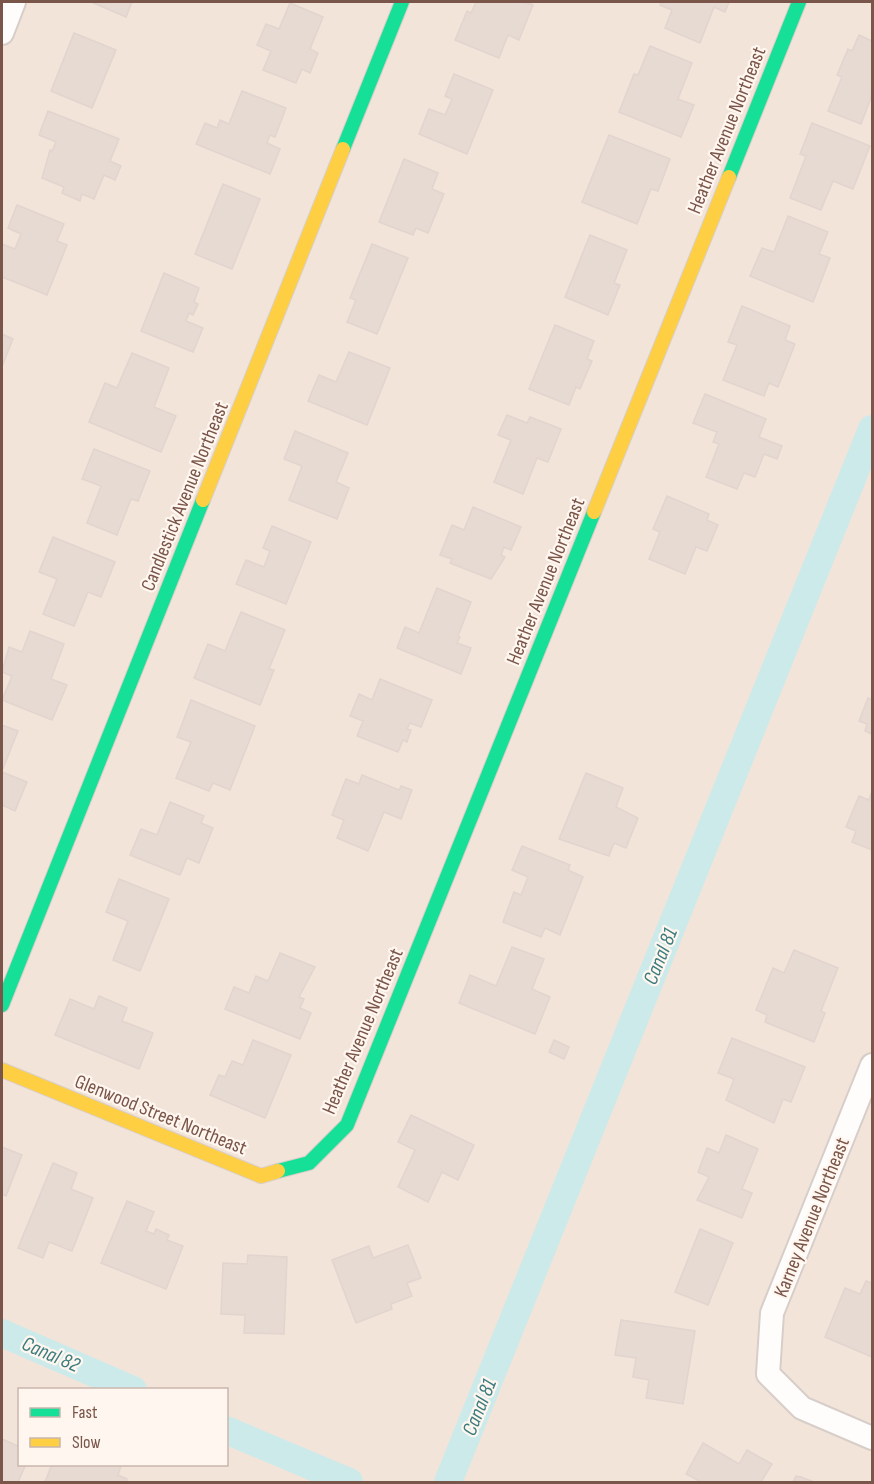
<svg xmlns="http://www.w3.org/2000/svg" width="874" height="1484" font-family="'Sofia Sans Condensed',sans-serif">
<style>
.residential{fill:#f2e4d9;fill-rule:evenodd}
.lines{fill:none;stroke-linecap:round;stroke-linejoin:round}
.canal{stroke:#cdeaea;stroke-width:28}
.building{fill:#e6dad3;stroke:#e2d4ce;stroke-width:1.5}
.street-casing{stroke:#d8cec9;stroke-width:26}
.fast-casing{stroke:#d9cec8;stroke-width:16}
.slow-casing{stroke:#d9cec8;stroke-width:16}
.street{stroke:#fefdfc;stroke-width:22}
.fast{stroke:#16e098;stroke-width:14}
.slow{stroke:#ffcf43;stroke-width:14}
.labels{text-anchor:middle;stroke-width:4.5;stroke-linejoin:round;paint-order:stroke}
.street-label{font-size:20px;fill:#7a5549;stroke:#fff7ef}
.water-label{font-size:21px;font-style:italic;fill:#3c7c7f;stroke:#fff7ef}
</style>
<rect width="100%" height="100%" fill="#f9f2ec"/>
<!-- residential -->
<path class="residential" d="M2,2H872V1482H2ZM20,1390H226V1464H20Z"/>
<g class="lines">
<!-- canal -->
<g class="canal">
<polyline points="2,1333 133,1390"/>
<polyline points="226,1430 349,1482"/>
<polyline points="448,1482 872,429"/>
</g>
</g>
<!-- building -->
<g class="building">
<polygon points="91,2 132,2 126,17"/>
<polygon points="476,2 524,2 533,5 519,40 508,35 499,58 455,40 467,11 471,13"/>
<polygon points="661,2 729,2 725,12 714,7 700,43 665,28 672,10 660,5"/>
<polygon points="290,3 323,17 310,49 318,53 310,73 302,69 296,83 263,70 271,51 257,45 266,24 279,29"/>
<polygon points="74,33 116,50 92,108 51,91"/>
<polygon points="859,35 872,41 872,95 861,124 828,111 842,77 837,75 848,49 852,51"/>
<polygon points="650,46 692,63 678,99 694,105 681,137 619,112 634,74 638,75"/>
<polygon points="454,74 493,90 467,154 419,134 429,109 445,115 452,99 445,96"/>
<polygon points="242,91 286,108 275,137 270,135 267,143 280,149 270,174 196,144 205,123 217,128 220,120 229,124"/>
<polygon points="48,111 119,139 110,161 121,166 115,180 104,175 94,199 82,194 80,201 62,193 64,187 42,178 50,150 52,151 56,142 39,135"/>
<polygon points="812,123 870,146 853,189 833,181 821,210 790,198 806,156 800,154"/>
<polygon points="609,135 670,159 658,191 651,189 637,224 582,202"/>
<polygon points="404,159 438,173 432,189 444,194 428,233 416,228 413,235 379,222"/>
<polygon points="223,184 260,199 232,269 195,254"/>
<polygon points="17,205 64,224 57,241 67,245 47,295 2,277 2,244 15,249 21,234 8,228"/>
<polygon points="788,216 828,232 819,254 830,258 813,302 750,276 762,248 774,252"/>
<polygon points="590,235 627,250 614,283 620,285 608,315 565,297"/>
<polygon points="372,244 408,258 377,334 347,322 356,300 350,298"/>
<polygon points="164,273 199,288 194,302 198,304 193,315 189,313 186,321 203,328 193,352 141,331"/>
<polygon points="742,306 790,326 785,340 795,344 778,387 769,383 764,396 723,380 737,345 728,342"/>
<polygon points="555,325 594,341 587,359 592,361 580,389 576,387 569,405 529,389"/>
<polygon points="2,334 13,339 3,364 2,363"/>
<polygon points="349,352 390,368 367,425 308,401 319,375 336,382"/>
<polygon points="132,353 169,368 154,407 176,416 161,452 89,422 105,383 117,388"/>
<polygon points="705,394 766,419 759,437 782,446 777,459 764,454 755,477 744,473 737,489 706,477 719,444 713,442 717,432 693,423"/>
<polygon points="507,415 527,423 530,417 561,429 548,462 537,458 523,494 494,482 511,440 498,435"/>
<polygon points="295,431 348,453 336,482 349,488 337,519 289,500 302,466 284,459"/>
<polygon points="94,449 150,471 138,501 131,499 117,535 87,523 101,486 82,479"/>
<polygon points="667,496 709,514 707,520 718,525 707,551 696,547 685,574 649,559 660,532 653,529"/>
<polygon points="473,507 521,527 511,550 504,547 501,555 505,557 491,579 450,563 452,559 440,555 452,525 464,530"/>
<polygon points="272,526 311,542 286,604 236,584 246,560 264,567 270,551 263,548"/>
<polygon points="53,537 115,562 101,597 88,592 74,626 43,614 57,579 39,572"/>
<polygon points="437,588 471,602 458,636 460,637 457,643 471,648 461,674 397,648 405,627 419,633"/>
<polygon points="241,612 285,630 269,669 274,670 260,705 194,678 208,644 225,651"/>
<polygon points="30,631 64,644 51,679 67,685 52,720 2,700 12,676 2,672 9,647 22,652"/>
<polygon points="380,679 432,700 421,727 410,723 407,729 411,730 407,742 403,740 398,752 357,736 363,721 350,716 359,694 372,700"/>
<polygon points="868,698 872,700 872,734 865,731 867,724 859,721"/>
<polygon points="191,700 255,726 230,790 213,783 209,791 176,778 191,742 177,737"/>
<polygon points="2,725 18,731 2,771"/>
<polygon points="2,772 27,782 15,811 2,805"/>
<polygon points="586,773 623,788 616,807 638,818 626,848 614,843 609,856 559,839"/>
<polygon points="362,775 399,790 401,786 412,790 401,819 384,812 368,851 337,838 344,820 332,815 346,779 359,784"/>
<polygon points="872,791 872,850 852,842 856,831 846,827 859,796 869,800"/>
<polygon points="170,802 204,816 201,823 213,828 199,863 187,858 180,875 130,855 141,829 157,835"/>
<polygon points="522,846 570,865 568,870 583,877 560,935 545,928 541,937 503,922 514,892 521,895 528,877 512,870"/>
<polygon points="119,879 169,899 140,971 113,960 128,921 106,912"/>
<polygon points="512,947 544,959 532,989 550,997 535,1034 459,1003 470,975 496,986"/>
<polygon points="794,950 838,968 821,1011 825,1013 814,1042 765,1022 767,1015 756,1010 773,968 784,973"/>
<polygon points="280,953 315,967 299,997 304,999 300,1008 311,1013 300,1039 225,1009 234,987 249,993 256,976 268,981"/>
<polygon points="99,996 127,1008 122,1021 153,1033 139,1069 55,1035 70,999 94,1009"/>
<polygon points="732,1038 805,1067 791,1102 783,1099 774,1123 726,1100 734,1079 718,1073"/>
<polygon points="253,1040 291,1055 265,1118 210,1095 219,1075 225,1077 232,1061 243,1065"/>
<polygon points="554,1040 569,1047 564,1059 549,1052"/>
<polygon points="411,1115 474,1145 458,1180 442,1172 428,1202 398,1187 415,1150 398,1142"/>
<polygon points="726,1135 758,1149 742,1189 752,1193 742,1218 697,1200 709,1177 698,1172 707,1148 719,1153"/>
<polygon points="2,1147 22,1155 6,1196 2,1194"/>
<polygon points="53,1163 77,1173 71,1189 93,1198 72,1251 49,1242 43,1258 18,1248"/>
<polygon points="127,1201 154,1212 146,1231 154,1234 156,1229 169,1235 167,1240 183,1246 166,1289 101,1263"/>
<polygon points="700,1229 733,1243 708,1305 675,1292"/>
<polygon points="408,1245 421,1278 407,1283 412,1296 391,1304 392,1309 356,1323 332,1260 369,1246 373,1258"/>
<polygon points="248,1255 287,1257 284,1334 244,1333 245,1315 221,1314 223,1263 247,1264"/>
<polygon points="866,1281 872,1283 872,1357 825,1337 845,1288 860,1294"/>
<polygon points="621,1320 695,1331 683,1404 646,1398 649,1380 633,1377 636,1358 615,1355"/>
<polygon points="2,1439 20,1447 20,1464 26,1464 18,1482 2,1482"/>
<polygon points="703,1443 739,1464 747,1450 772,1464 761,1482 701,1482 686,1474"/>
<polygon points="52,1464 118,1464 121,1466 118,1475 127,1479 126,1482 45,1482"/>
<polygon points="796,1476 801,1477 814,1482 793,1482"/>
</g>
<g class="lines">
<defs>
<g id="street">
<polyline points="2,33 14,2"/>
<polyline points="872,1065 772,1313 768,1374 802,1408 872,1438"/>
</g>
<g id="fast">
<polyline points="343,149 402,2"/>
<polyline points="729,177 799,2"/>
<polyline points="2,1005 203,500"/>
<polyline points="278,1171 309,1163 347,1125 594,512"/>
</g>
<g id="slow">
<polyline points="203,500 343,149"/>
<polyline points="594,512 729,177"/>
<polyline points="2,1070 261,1176 278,1171"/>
</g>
</defs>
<!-- street casing -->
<use href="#street" class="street-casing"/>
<!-- fast casing -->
<use href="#fast" class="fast-casing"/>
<!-- slow casing -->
<use href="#slow" class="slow-casing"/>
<!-- street -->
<use href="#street" class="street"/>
<!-- fast -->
<use href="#fast" class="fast"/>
<!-- slow -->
<use href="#slow" class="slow"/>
</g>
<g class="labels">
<!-- street labels -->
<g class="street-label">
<text transform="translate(726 130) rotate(-68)" y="7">Heather Avenue Northeast</text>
<text transform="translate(184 496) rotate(-68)" y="7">Candlestick Avenue Northeast</text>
<text transform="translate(545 581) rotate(-68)" y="7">Heather Avenue Northeast</text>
<text transform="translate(362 1031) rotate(-67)" y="7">Heather Avenue Northeast</text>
<text transform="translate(161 1114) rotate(22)" y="7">Glenwood Street Northeast</text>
<text transform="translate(811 1217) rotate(-68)" y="7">Karney Avenue Northeast</text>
</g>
<!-- water labels -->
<g class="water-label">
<text transform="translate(660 956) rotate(-68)" y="7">Canal 81</text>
<text transform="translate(51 1354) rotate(23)" y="7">Canal 82</text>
<text transform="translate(479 1407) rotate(-68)" y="7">Canal 81</text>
</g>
</g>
<!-- border -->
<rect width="874" height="1484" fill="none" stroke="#7a5549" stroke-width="6"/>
<!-- legend -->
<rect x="18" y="1388" width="210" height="78" fill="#fff7ef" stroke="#cab6ad" stroke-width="1.5"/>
<rect x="30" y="1408" width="30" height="9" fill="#16e098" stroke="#cab6ad" stroke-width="1.5"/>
<text x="72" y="1418" font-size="18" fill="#7a5549">Fast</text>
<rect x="30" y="1438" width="30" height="9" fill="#ffcf43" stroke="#cab6ad" stroke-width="1.5"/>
<text x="72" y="1448" font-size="18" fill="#7a5549">Slow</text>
</svg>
